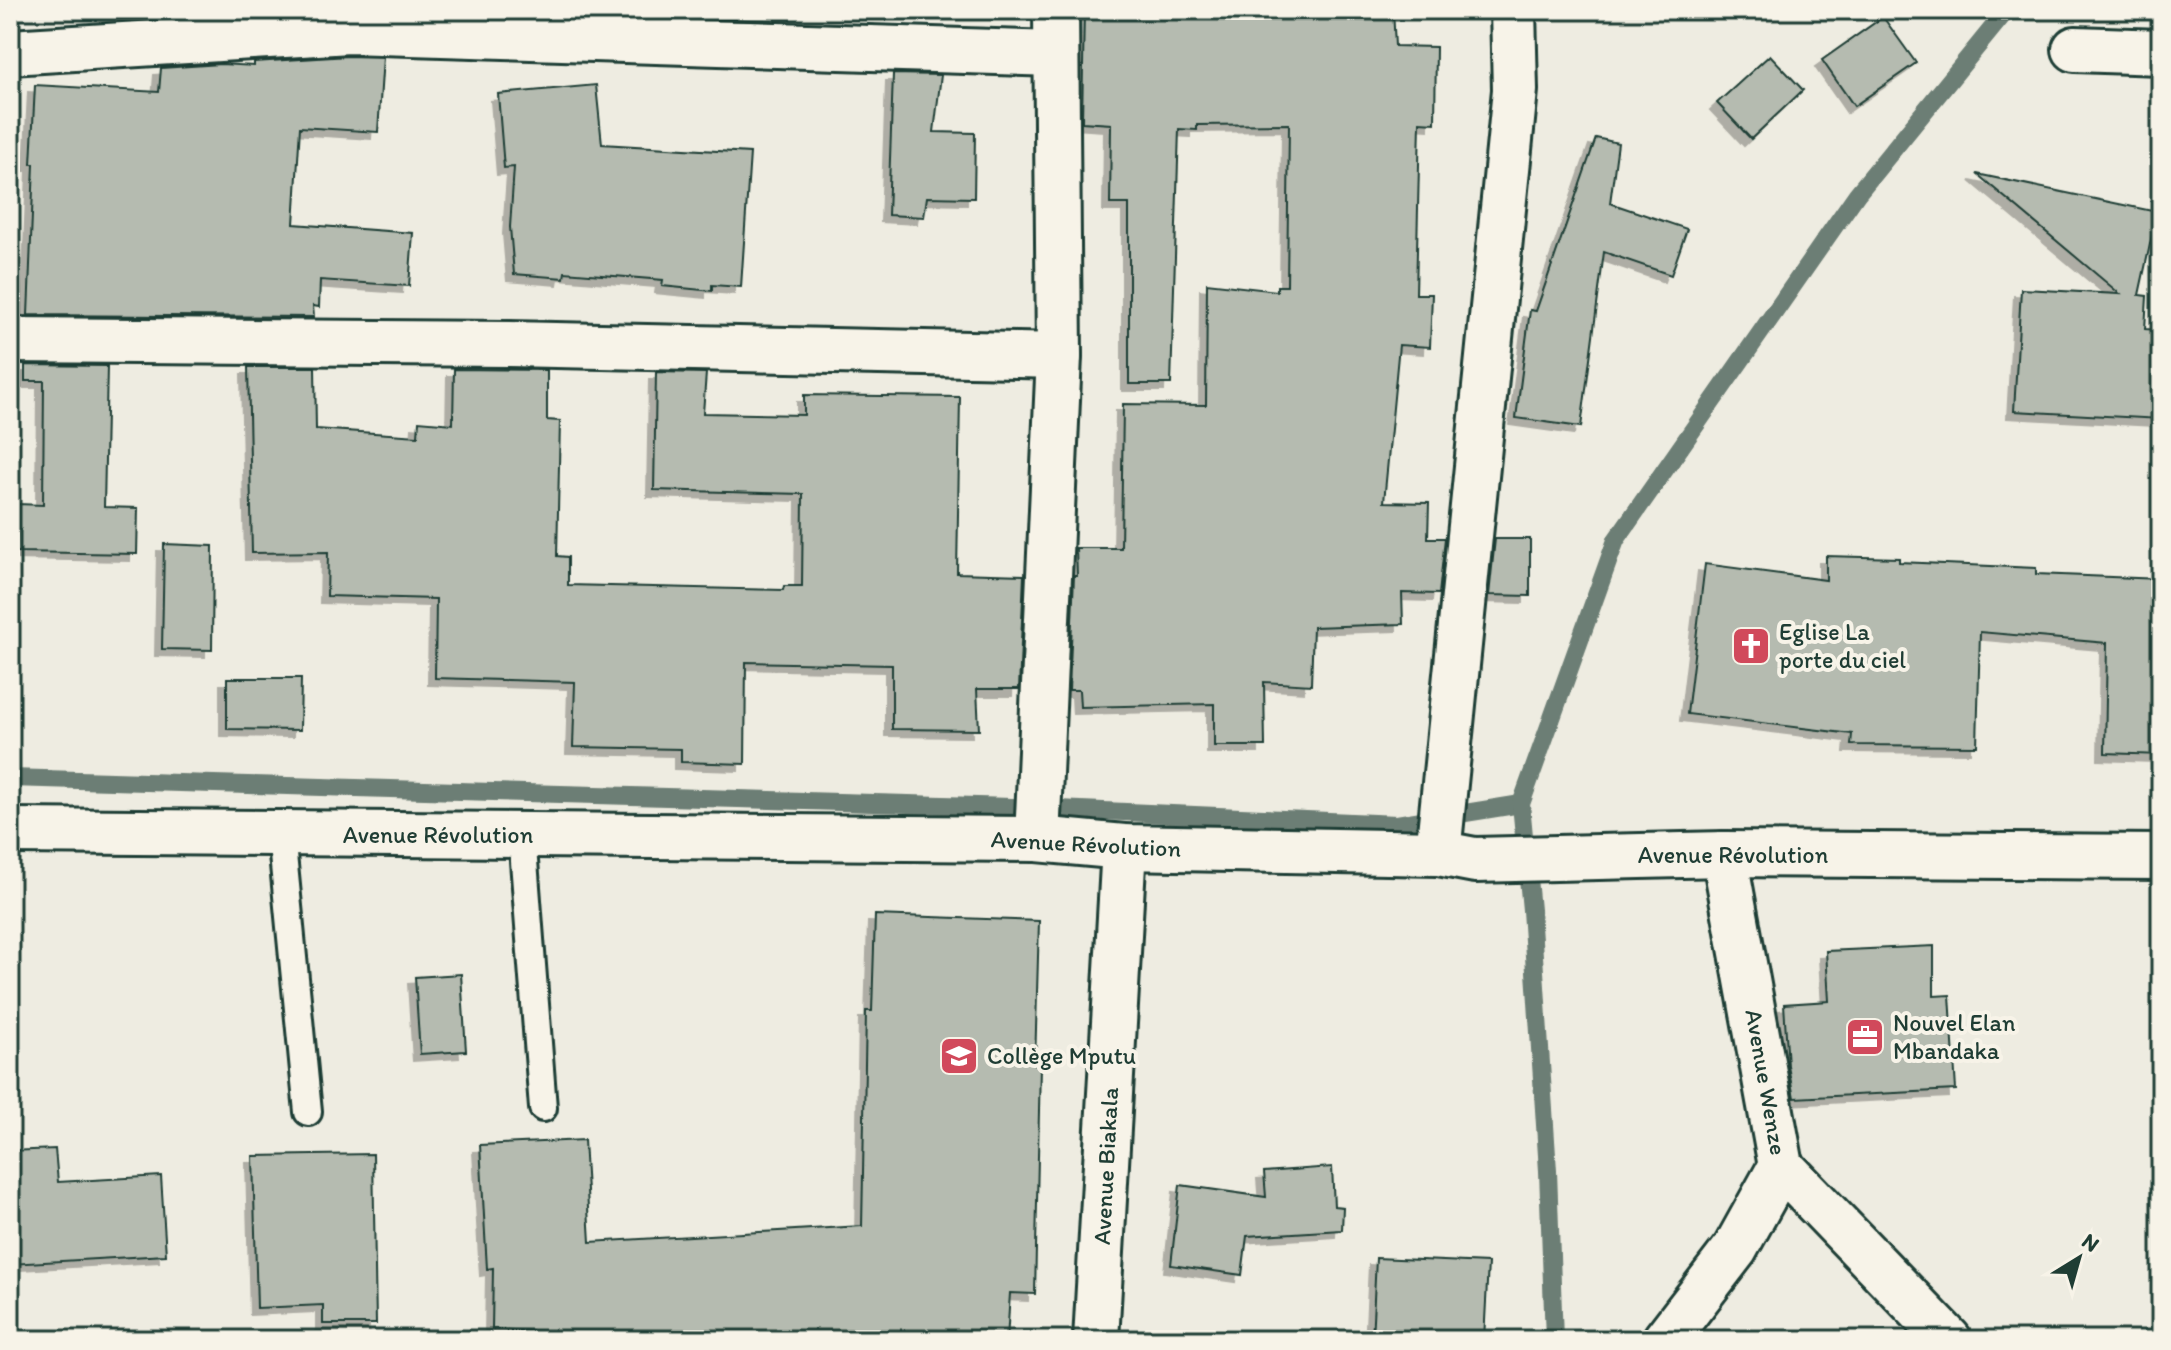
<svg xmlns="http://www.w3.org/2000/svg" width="2171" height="1350" font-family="Itim,sans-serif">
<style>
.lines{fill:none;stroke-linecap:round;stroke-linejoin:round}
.stream{stroke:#6c7e74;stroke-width:18}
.building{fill:#b5bbb0;stroke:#1f3d34;stroke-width:2;filter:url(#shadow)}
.lane-casing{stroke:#1f3d34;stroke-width:32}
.street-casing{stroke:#1f3d34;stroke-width:50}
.secondary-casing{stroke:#1f3d34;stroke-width:50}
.lane{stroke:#f7f3e8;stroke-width:26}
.street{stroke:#f7f3e8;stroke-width:44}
.secondary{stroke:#f7f3e8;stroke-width:44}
.labels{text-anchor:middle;stroke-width:8;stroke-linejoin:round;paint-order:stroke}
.poi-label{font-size:24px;fill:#1f3d34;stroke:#f7f3e8;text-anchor:start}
.street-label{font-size:24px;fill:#1f3d34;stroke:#f7f3e8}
</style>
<defs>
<filter id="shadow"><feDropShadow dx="-7" dy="7" stdDeviation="0" flood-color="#0004"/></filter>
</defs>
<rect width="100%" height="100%" fill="#eeece1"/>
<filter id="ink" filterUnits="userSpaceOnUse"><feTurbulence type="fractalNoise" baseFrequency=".0125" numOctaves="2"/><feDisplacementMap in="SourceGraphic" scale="16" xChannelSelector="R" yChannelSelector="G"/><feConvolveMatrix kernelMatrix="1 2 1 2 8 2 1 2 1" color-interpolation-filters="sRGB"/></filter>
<g filter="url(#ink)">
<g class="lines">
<!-- stream -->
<g class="stream">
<polyline points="10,778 1012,807 1397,824 1521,804"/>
<polyline points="1554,1340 1548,1171 1531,910 1521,804 1616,540 1857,194 2007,10"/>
</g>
</g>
<!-- building -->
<g class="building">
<polygon points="1084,10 1393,10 1395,46 1436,47 1435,123 1420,122 1416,294 1432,294 1430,347 1399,345 1384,502 1429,503 1428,538 1445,538 1439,594 1402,593 1403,624 1313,627 1311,685 1264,682 1265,746 1214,746 1214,704 1080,707 1079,690 1069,690 1074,576 1077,576 1076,548 1121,548 1123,404 1206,405 1207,283 1277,291 1277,286 1287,286 1289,124 1197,125 1197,130 1179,129 1171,384 1129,384 1129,204 1110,204 1111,124 1082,122"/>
<polygon points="1883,17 1916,63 1854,106 1822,60"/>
<polygon points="1770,55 1803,90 1751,139 1717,103"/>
<polygon points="349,56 383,57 378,132 300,127 294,224 413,233 409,286 320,280 319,307 313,306 314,317 28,315 34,164 31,164 35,85 159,92 161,68 221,64 254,66 254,62"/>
<polygon points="893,74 941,75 934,132 975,133 974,198 927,197 924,217 888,215"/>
<polygon points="596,85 602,144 750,153 741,287 712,285 712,291 662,286 663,280 565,272 564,278 514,274 510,227 514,167 504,168 498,94"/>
<polygon points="1596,138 1618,143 1610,203 1687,229 1671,275 1604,252 1581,427 1516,418 1530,310 1536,311"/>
<polygon points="1977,174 2157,212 2139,295 2147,296 2145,329 2161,330 2161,419 2014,411 2021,289 2120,294"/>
<polygon points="25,365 107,366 104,507 138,508 137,554 17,552 18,504 43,505 44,381 25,381"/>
<polygon points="248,367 315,367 316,429 418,436 419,421 453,424 454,369 547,370 547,420 560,421 557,556 568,557 568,585 783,590 784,586 802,586 803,494 654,490 656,372 706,373 703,413 804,415 804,395 960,397 957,573 1024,575 1019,689 977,689 979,730 892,729 892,665 746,662 745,764 681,762 681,749 573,747 575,682 435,678 436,599 327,596 328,552 252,553"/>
<polygon points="1495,539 1530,539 1530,596 1489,595"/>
<polygon points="164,544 213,546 212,650 162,649"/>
<polygon points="1826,556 1899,558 1899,562 2036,568 2036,574 2161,579 2161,755 2105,753 2107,643 1980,632 1977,746 1851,745 1852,734 1687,714 1705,564 1826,580"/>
<polygon points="227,678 301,678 300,730 227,729"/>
<polygon points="875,915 1039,921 1035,1065 1040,1065 1035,1294 1010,1293 1007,1340 860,1340 860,1335 774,1340 631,1340 631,1336 492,1329 493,1268 487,1269 480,1145 584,1140 590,1242 862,1226 866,1011 872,1011"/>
<polygon points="1934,946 1934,996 1950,995 1956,1090 1794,1098 1788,1066 1784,1004 1829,1001 1826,951"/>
<polygon points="461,974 466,1051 420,1054 415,977"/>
<polygon points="55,1149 58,1182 161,1176 166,1255 10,1264 10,1151"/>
<polygon points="373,1154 376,1324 323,1324 323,1305 257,1308 253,1156"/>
<polygon points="1332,1167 1334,1206 1343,1207 1342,1230 1247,1236 1242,1275 1171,1265 1180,1185 1266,1197 1264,1172"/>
<polygon points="1376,1258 1488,1263 1484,1340 1372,1340"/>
</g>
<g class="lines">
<defs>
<g id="lane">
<polyline points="281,834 308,1112"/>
<polyline points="522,835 543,1108"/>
</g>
<g id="street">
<polyline points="2075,49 2161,52"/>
<polyline points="10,52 349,31 1056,54"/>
<polyline points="10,340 510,344 1059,356"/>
<polyline points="1037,839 1059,356 1056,10"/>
<polyline points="1438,853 1515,90 1513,10"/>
<polyline points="1724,854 1781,1166 1949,1340"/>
<polyline points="1096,1340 1124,847"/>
<polyline points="1665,1340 1735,1249 1781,1166"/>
</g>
<polyline id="secondary" points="10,831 1037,839 1124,847 1438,853 1475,860 1724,854 2161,857"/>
</defs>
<!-- lane casing -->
<use href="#lane" class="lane-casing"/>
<!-- street casing -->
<use href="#street" class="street-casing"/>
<!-- secondary casing -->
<use href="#secondary" class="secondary-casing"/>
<!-- lane -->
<use href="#lane" class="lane"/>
<!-- street -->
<use href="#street" class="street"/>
<!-- secondary -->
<use href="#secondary" class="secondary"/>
</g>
</g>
<!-- icons -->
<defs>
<symbol id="church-square" viewBox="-11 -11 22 22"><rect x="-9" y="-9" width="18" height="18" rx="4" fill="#d1495b" stroke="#f7f3e8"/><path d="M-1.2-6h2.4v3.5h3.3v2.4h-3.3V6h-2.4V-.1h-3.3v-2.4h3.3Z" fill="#fff"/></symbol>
<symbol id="office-square" viewBox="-11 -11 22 22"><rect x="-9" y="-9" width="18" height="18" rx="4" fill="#d1495b" stroke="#f7f3e8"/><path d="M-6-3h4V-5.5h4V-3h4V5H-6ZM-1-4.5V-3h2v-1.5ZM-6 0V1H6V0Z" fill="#fff"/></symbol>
<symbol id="university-square" viewBox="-11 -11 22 22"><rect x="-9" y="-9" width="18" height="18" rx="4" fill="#d1495b" stroke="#f7f3e8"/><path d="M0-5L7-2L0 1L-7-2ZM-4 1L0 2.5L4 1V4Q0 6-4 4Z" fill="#fff"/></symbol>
</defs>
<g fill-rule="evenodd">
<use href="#church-square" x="1729" y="624" width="44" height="44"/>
<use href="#office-square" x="1843" y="1015" width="44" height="44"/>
<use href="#university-square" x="937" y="1034" width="44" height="44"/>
</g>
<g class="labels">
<!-- poi labels -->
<g class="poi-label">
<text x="1779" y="640">Eglise La<tspan x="1779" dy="28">porte du ciel</tspan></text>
<text x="1893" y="1031">Nouvel Elan<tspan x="1893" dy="28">Mbandaka</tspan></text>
<text x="987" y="1064">Collège Mputu</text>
</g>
<!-- street labels -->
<g class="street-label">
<text x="438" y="843">Avenue Révolution</text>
<text transform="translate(1086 844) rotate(3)" y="8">Avenue Révolution</text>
<text x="1733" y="863">Avenue Révolution</text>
<text transform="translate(1766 1082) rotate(80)" y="8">Avenue Wenze</text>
<text transform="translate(1106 1166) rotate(-87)" y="8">Avenue Biakala</text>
</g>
</g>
<!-- margin -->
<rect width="2171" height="1350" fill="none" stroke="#f7f3e8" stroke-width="40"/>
<rect x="20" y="20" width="2131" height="1310" fill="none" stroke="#1f3d34" stroke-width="3" filter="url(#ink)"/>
<!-- north arrow -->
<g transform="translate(2079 1258) rotate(37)" stroke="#f7f3e8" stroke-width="6" paint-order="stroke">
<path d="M0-6L14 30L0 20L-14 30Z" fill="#1f3d34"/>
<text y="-12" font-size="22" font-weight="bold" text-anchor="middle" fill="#1f3d34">N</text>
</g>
</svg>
